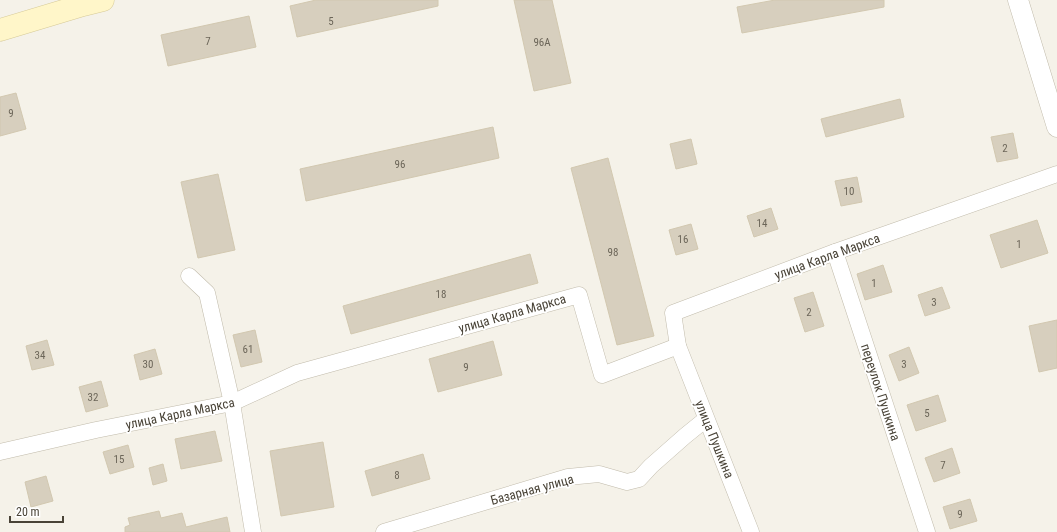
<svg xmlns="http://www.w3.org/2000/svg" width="1057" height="532" font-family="'Roboto Condensed',sans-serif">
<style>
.building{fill:#d7cfbe;stroke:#d2c8b0}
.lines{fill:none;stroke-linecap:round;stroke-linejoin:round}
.minor-casing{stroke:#c1bbab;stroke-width:17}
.tertiary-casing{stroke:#c1bbab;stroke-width:21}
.secondary-casing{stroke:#d6ca97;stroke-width:23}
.minor{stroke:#fff;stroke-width:16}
.tertiary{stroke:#fff;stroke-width:20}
.secondary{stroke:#fff6c9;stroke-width:22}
.labels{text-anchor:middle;stroke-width:3.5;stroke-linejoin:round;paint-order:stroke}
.number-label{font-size:11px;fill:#6c6659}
.street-label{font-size:13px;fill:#494337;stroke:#fff}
</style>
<rect width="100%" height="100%" fill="#f5f2e9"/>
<!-- building -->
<g class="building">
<polygon points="316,0 438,0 438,6 297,37 290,6"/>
<polygon points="514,0 552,0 571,83 534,91"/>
<polygon points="775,0 884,0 884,7 742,33 737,7"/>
<polygon points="249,16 256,47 168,66 161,35"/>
<polygon points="16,93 26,129 0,136 0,97"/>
<polygon points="900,99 904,117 826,137 821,119"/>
<polygon points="493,127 499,158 306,201 300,169"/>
<polygon points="1013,133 1018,158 997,162 991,137"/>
<polygon points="691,139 697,164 676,169 670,144"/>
<polygon points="608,158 654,336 617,345 571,168"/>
<polygon points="218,174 235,250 198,258 181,182"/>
<polygon points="857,177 862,202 841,206 835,181"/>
<polygon points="771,208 778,229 754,237 747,216"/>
<polygon points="1037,220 1048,253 1001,268 990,235"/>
<polygon points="691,224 698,249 676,255 669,230"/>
<polygon points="530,254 538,283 351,334 343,306"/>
<polygon points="883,265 892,292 865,300 857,274"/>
<polygon points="942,287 950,308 925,316 918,295"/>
<polygon points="813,292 824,326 805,332 794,298"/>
<polygon points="1057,320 1057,368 1039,372 1029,326"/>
<polygon points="255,330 262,362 241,367 233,335"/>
<polygon points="47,340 54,365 32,370 26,346"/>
<polygon points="493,341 502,375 438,392 429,359"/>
<polygon points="909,347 919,373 899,381 889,355"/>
<polygon points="155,349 162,374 140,380 134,355"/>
<polygon points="101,381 108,406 86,412 79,387"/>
<polygon points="938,395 946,421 916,431 907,405"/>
<polygon points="215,431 222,461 181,469 175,439"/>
<polygon points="323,442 334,507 281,516 270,451"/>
<polygon points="128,445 134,467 110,474 103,452"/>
<polygon points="952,448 960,473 934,482 925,458"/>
<polygon points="423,454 430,479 372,496 365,471"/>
<polygon points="163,464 167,481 153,485 149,468"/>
<polygon points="46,476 53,501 31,507 25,482"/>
<polygon points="970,499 977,521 950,529 943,507"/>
<polygon points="159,511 161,518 182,513 186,527 227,517 230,532 125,532 125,527 130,525 128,518"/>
</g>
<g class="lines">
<defs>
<g id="minor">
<polyline points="835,252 927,532"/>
<polyline points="189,276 207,293 232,403 253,532"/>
<polyline points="678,346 751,532"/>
<polyline points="0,452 96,430 232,403 297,373 579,295 602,375 678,346 673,313 835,252 1057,174"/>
<polyline points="384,532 568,477 599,474 627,482 639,479 651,466 685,436 706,419"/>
</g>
<polyline id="tertiary" points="1018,0 1057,127"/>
<polyline id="secondary" points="0,30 83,5 103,0"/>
</defs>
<!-- minor casing -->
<use href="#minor" class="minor-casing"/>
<!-- tertiary casing -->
<use href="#tertiary" class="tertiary-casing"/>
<!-- secondary casing -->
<use href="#secondary" class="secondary-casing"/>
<!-- minor -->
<use href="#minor" class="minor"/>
<!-- tertiary -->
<use href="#tertiary" class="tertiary"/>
<!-- secondary -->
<use href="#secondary" class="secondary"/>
</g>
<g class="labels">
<!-- number labels -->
<g class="number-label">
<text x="331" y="25">5</text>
<text x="208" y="45">7</text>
<text x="542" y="46">96А</text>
<text x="11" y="117">9</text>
<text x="1005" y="152">2</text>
<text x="400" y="168">96</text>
<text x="849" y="195">10</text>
<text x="762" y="227">14</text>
<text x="683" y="243">16</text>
<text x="1019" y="248">1</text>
<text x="613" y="256">98</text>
<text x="874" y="287">1</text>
<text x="441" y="298">18</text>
<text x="934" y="306">3</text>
<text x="809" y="316">2</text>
<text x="248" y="353">61</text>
<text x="40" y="359">34</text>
<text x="148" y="368">30</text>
<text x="904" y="368">3</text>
<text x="466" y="371">9</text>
<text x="93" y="401">32</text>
<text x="927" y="417">5</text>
<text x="119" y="463">15</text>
<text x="943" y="469">7</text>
<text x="397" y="479">8</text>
<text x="960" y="518">9</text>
</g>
<!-- street labels -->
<g class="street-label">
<text transform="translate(827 256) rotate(-20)" y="5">улица Карла Маркса</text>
<text transform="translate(512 313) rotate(-16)" y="5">улица Карла Маркса</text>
<text transform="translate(881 392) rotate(72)" y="5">переулок Пушкина</text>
<text transform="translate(180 413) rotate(-12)" y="5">улица Карла Маркса</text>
<text transform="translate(715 439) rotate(68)" y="5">улица Пушкина</text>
<text transform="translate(532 489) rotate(-15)" y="5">Базарная улица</text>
</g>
</g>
<!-- scale -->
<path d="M10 516v6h53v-6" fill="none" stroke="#494337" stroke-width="2"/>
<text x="16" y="516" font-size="12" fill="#494337" stroke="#ffffff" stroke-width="3" paint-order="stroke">20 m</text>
</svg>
